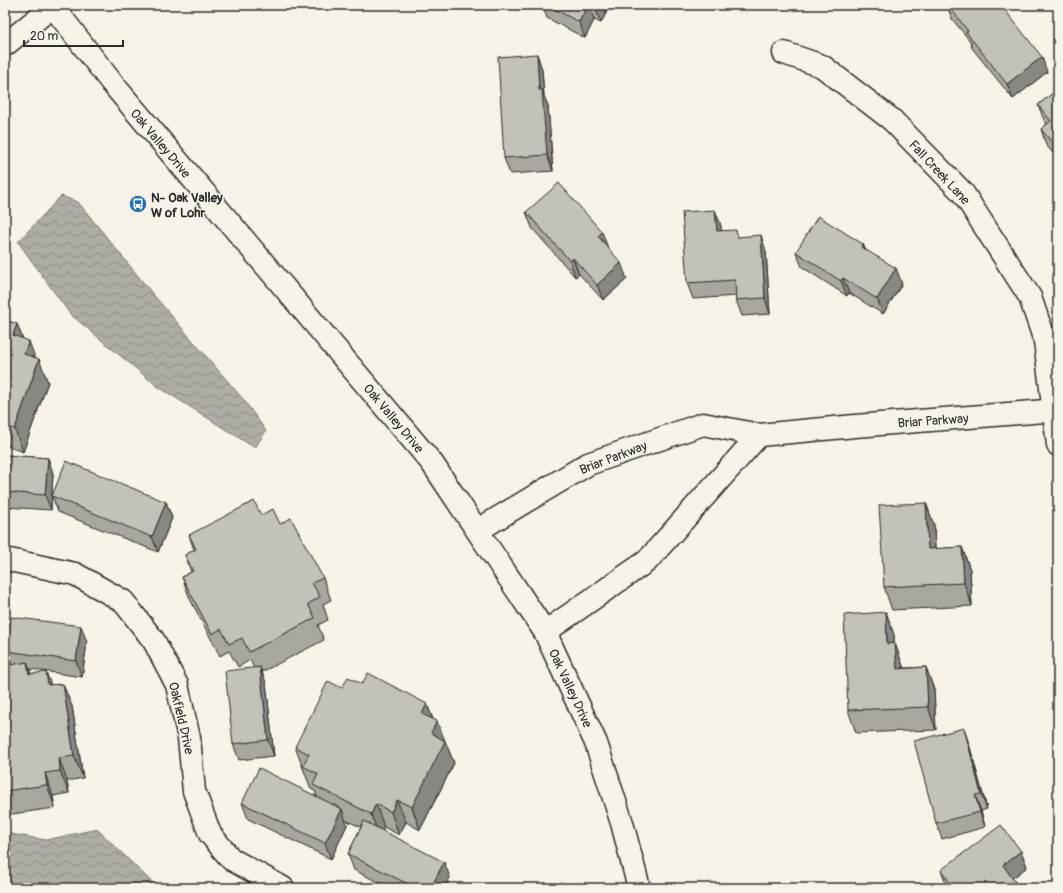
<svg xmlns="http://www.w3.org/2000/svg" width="1063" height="893" font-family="Pangolin,sans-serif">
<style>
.water{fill:url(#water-waves);stroke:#7a7874}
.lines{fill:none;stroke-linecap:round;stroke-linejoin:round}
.minor-casing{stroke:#2b2b2b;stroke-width:25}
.tertiary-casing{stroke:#2b2b2b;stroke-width:25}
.minor{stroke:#f7f3e8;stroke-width:22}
.tertiary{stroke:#f7f3e8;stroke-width:22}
.wall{fill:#a9a69f;stroke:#2b2b2b}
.shaded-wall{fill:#898782;stroke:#2b2b2b}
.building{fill:#c4c1b9;stroke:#2b2b2b}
.labels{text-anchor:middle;stroke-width:3;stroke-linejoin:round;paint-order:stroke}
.street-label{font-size:13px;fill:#2b2b2b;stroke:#f7f3e8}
.poi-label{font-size:13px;font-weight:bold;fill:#2b2b2b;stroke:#f7f3e8;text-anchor:start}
</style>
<defs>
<pattern id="water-waves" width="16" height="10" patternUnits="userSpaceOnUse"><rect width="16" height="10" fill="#afaca4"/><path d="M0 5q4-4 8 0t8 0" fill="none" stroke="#8f8c86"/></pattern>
</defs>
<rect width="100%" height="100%" fill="#f7f3e8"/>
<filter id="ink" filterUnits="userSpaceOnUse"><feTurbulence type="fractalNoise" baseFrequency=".025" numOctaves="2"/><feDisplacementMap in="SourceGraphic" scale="8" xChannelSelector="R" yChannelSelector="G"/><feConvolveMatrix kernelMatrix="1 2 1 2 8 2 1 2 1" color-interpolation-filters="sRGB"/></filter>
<g filter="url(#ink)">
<!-- water -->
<g class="water">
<polygon points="61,196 78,202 151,292 243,399 266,431 255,448 157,386 70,314 18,242"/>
<polygon points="97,829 158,888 5,888 5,833 46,840"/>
</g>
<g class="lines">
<defs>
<g id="minor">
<polyline points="784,53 822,66 892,120 963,193 1030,297 1045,341 1058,445"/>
<polyline points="478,530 588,464 703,424 759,435 855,426 1058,410"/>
<polyline points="5,559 75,574 123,601 154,641 177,685 189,738 194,791 210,834 231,859 283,888"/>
<polyline points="545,632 647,561 759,435"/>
</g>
<g id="tertiary">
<polyline points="52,5 112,83 432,463 545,632 596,743 622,823 639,888"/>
<polyline points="5,45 54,5"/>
</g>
</defs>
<!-- minor casing -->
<use href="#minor" class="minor-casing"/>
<!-- tertiary casing -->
<use href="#tertiary" class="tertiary-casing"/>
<!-- minor -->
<use href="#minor" class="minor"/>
<!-- tertiary -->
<use href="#tertiary" class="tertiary"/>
</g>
<!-- wall -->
<g class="wall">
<polygon points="542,5 610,5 601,23 594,20 585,38 547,18"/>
<polygon points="947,5 997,5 1047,72 1013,99 972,48 970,41 952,19"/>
<polygon points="537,54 542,70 544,96 548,106 553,171 510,174 504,158"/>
<polygon points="1058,89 1058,159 1046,145 1041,129 1047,124 1044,120 1038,105"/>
<polygon points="715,210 721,226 721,231 739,237 766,251 770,314 742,316 736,300 736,296 693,299 687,283"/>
<polygon points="526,212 607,247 627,279 603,300 579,274 575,277 532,228"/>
<polygon points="863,244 865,249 902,284 883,314 849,293 847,296 802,267 796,252"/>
<polygon points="5,320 17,324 22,338 35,358 48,382 23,452 8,446 5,453"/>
<polygon points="5,455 48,458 53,474 51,510 5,507"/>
<polygon points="52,496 166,502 172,518 158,552 58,512"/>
<polygon points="926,503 934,525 935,549 962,547 970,570 972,606 892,610 884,587"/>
<polygon points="261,515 280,524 323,578 331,600 323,604 328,620 318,625 324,640 262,672 266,683 274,756 239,760 233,744 254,668 250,660 238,667 229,651 220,656 190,599 182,577 191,572 185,555 194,550 189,535"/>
<polygon points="886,612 894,635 894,643 903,666 904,668 926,667 934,690 936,730 856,733 848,710"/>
<polygon points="87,642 82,677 30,669 31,674 51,685 72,706 83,778 67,781 69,793 53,796 55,808 5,815 5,666 12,665 7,651"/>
<polygon points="342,688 427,704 433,719 444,740 454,763 420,830 406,822 399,835 384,827 382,830 450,877 445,888 390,888 354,870 348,854 361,827 345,820 347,825 331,859 248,819 242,803 317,797 315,791 311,789 295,747"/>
<polygon points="969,744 987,809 981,811 985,827 942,839 936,823"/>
<polygon points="1021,851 1027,867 1012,878 1015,882 1018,888 948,888 947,886 941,870"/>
</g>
<!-- shaded-wall -->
<g class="shaded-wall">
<polygon points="588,5 589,5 594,20 585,38 579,22"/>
<polygon points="596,5 610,5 601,23 595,7"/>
<polygon points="537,54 542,70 544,96 548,106 553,171 547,155 539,90"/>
<polygon points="1042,57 1047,72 1013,99 1007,84"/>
<polygon points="1058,142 1058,157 1054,145"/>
<polygon points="715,210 721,226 722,247 717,231"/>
<polygon points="602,232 608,248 598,236"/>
<polygon points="761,235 766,251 770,314 765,298"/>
<polygon points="863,244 869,260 861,247"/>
<polygon points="573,258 579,274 575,277 570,261"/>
<polygon points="621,263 627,279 603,300 597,285"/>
<polygon points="896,268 902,284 883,314 877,299"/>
<polygon points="843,278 849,293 847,296 841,281"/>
<polygon points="17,324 26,347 13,335"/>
<polygon points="29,341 37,363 24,354"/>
<polygon points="39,359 48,382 23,452 15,429"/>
<polygon points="5,439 8,446 5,453"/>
<polygon points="48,458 53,474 51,510 45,495"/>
<polygon points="166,502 172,518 158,552 152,537"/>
<polygon points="926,503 934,525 936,572 928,549"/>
<polygon points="962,547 970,570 972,606 964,583"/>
<polygon points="886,612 894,635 895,666 887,644"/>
<polygon points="81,626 87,642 82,677 76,661"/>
<polygon points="895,643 903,666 905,691 897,669"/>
<polygon points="27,662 35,685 29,674"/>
<polygon points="260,667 266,683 274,756 268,740"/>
<polygon points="926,667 934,690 936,730 928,707"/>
<polygon points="46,672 55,695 48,685"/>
<polygon points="63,684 72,706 83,778 74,756"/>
<polygon points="427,704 435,725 437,721 454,763 420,830 412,807 422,714"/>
<polygon points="964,728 969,744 987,809 981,794"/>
<polygon points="59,758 67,781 69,793 60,771"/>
<polygon points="45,773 53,796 55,808 47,785"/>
<polygon points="975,795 981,811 985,827 980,812"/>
<polygon points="397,800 406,822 399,835 391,812"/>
<polygon points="376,804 384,827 379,836 371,814"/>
<polygon points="342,809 347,825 331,859 325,843"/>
<polygon points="1021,851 1027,867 1009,881 1003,865"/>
<polygon points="444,862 450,877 445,888 431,888"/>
<polygon points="1015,882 1018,888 1009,888 1009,887"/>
</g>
<!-- building -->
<g class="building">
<polygon points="546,5 588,5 579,22"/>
<polygon points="591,5 596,5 595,7"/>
<polygon points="948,5 997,5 999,7 1001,5 1042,57 1007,84 966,32 968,31"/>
<polygon points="537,54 539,90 542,90 547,155 504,158 498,57"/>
<polygon points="1058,89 1058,143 1058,142 1054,145 1041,129 1051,121 1038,105"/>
<polygon points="559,183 602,232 598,236 621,263 597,285 573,258 570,261 526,212"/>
<polygon points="715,210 717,231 736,230 737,237 761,235 765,298 736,300 735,280 687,283 682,212"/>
<polygon points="818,216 863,244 861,247 896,268 877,299 843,278 841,281 796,252"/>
<polygon points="5,320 17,324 13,335 29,341 24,354 39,359 15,429 5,426"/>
<polygon points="5,455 48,458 45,495 5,492"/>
<polygon points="66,461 166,502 152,537 52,496"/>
<polygon points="254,501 261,515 273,509 280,524 291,518 323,578 312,583 320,597 308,604 315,618 249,652 242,638 229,644 221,629 212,634 182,577 193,571 185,555 196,549 189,535"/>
<polygon points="926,503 928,549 962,547 964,583 884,587 879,505"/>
<polygon points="886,612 887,644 895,643 897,669 926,667 928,707 848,710 844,615"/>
<polygon points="11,617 81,626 76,661 7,651"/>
<polygon points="27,662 29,674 46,672 48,685 63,684 74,756 59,758 60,771 45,773 47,785 5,791 5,666"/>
<polygon points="260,667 268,740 233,744 225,671"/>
<polygon points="368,673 427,704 422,714 437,721 431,733 445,741 412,807 397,800 391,812 376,804 371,814 313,785 318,774 303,766 309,754 295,747 328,681 342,688 348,677 362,684"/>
<polygon points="964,728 981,794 975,795 980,812 936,823 914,741"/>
<polygon points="259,768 342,809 325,843 242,803"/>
<polygon points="364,821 444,862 431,888 416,888 348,854"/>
<polygon points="1001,825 1021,851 1003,865 1015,882 1009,887 1009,888 954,888 941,870"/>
</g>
</g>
<!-- icons -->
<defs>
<symbol id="bus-disc" viewBox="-11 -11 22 22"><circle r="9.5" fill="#1f6fb2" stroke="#f7f3e8"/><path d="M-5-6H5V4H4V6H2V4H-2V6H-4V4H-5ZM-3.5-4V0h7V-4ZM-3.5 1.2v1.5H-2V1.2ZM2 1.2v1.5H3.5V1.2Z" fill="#fff"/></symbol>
</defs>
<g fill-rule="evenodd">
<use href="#bus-disc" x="128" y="194" width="20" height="20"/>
</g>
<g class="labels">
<!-- street labels -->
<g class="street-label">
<text transform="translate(161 143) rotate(50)" y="5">Oak Valley Drive</text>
<text transform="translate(940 172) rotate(47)" y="5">Fall Creek Lane</text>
<text transform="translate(394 418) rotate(50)" y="5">Oak Valley Drive</text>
<text transform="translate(933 420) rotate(-4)" y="5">Briar Parkway</text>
<text transform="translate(613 457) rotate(-21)" y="5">Briar Parkway</text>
<text transform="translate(571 688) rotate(65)" y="5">Oak Valley Drive</text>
<text transform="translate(182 718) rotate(77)" y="5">Oakfield Drive</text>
</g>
<!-- poi labels -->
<g class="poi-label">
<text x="151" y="202">N- Oak Valley<tspan x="151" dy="15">W of Lohr</tspan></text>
</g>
</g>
<!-- margin -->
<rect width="1063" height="893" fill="none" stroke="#f7f3e8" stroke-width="20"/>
<rect x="10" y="10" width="1043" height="873" fill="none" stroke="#2b2b2b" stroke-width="1.5" filter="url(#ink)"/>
<!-- scale -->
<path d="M24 40v6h99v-6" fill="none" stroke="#2b2b2b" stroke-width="2"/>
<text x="30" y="40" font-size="12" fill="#2b2b2b" stroke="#f7f3e8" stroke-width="3" paint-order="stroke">20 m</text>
</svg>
